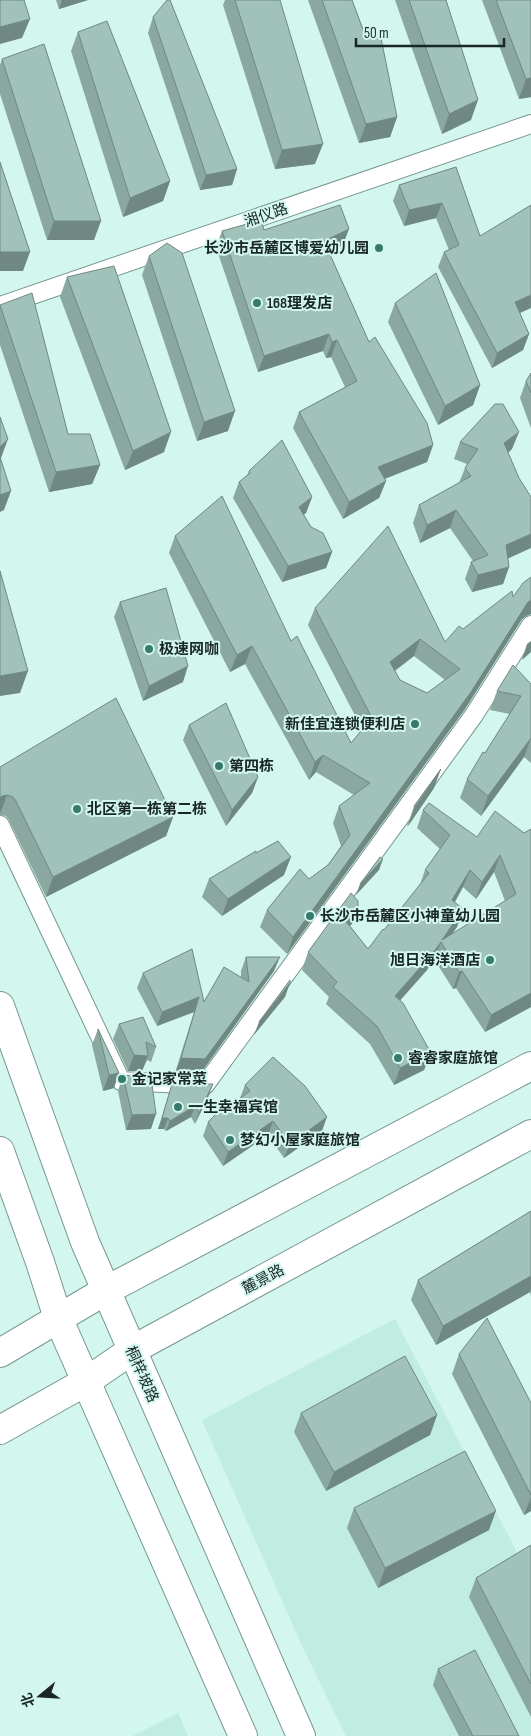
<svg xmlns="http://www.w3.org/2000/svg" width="531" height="1736" font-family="'Sofia Sans Condensed','Noto Sans SC',sans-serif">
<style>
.built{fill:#c0ece2}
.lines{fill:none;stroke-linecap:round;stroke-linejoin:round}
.street-casing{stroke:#769790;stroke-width:20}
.primary-casing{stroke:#769790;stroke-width:30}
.street{stroke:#fff;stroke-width:18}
.primary{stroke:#fff;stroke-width:28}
.wall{fill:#8aa7a0;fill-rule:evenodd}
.shaded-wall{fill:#708882}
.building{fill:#a0c2ba;stroke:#708882;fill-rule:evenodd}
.poi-dot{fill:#367a6e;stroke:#d3f6ee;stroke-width:2}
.labels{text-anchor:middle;stroke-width:4;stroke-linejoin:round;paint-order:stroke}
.street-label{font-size:15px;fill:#1a2825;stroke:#d3f6ee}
.poi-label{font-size:15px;font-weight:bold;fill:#1a2825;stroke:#d3f6ee;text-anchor:start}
</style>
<rect width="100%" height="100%" fill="#d3f6ee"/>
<!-- built -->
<g class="built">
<polygon points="395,1319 531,1579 531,1736 346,1736 303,1648 202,1420"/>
<polygon points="178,1713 188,1736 133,1736"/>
</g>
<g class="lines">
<defs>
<g id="street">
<polyline points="0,306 531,124"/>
<polyline points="0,825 121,1081 205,1085 474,715 531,625"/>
</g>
<g id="primary">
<polyline points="0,1006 85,1242 301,1736"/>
<polyline points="0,1151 40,1262 58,1318 243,1736"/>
<polyline points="0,1353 105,1291 531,1066"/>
<polyline points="0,1430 87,1381 132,1350 531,1134"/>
</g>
</defs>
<!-- street casing -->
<use href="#street" class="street-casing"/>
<!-- primary casing -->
<use href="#primary" class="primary-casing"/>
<!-- street -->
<use href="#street" class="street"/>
<!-- primary -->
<use href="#primary" class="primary"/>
</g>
<!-- wall -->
<g class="wall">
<polygon points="56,0 88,0 59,9"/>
<polygon points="225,0 280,0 315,164 275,169 223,5"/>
<polygon points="308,0 352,0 397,117 390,137 359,143"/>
<polygon points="395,0 446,0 471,120 442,134"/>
<polygon points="482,0 531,0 531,97 519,99"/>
<polygon points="153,17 237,169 232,185 200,190 148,33"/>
<polygon points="78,32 170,181 163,201 123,217 71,51"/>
<polygon points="2,59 94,240 47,240 0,94 0,65"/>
<polygon points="456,167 480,236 520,313 529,334 523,350 492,368 438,267 444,252 449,250 436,218 404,226 393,201 399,185"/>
<polygon points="264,230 343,245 329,252 369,342 433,445 427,462 384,479 386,481 379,498 343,519 293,428 299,412 345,387 331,357 326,358 323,351 258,372 216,247 222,231"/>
<polygon points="149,256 228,431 197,441 142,275"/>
<polygon points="67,277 164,452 125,470 60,297"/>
<polygon points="395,303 480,385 473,405 438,425 388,322"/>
<polygon points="0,305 68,434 100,465 92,484 49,492 0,345"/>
<polygon points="531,373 531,428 520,398 526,381"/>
<polygon points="460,442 512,449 508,453 519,478 508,559 509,567 503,584 472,592 465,579 471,562 473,561 450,528 420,543 413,523 419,505 459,483 465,468 467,464 454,459"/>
<polygon points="249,471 312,497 306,513 303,515 311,527 332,552 326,568 282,582 233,498 239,482 247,476"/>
<path d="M175,536L291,641L351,743L362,729L308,625L315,608L445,642L463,629L513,597L531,577V614L526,616L522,619L465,709L287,954L260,927L267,910L328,865L341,846L333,823L339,806L354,795L316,772L309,780L245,664L230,672L169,553ZM414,656L445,680L427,693L400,680L395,671Z"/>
<polygon points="120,602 183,682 143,701 114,617"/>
<polygon points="531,684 531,763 524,757 481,816 460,798 467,779 485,753 510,714 490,710 497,691"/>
<polygon points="189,725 258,777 252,793 226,826 183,740"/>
<polygon points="0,767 173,817 166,836 46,897 9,820 6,816 0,815"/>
<polygon points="434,788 408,826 407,826 414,806"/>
<path d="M423,810L477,837L524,833L531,829V1007L485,1032L456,988L453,989L434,959L427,970L400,1000L431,1053L424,1070L394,1085L370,1044L326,1004L329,997L302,970L308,952L352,924L350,926L368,949L384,930L420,885L425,870L440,849L417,828ZM494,872L505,901L452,934L457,927L463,909L455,902L463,887L476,899Z"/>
<polygon points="256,853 284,875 222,916 202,897 209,879"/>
<polygon points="246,957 274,971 200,1074 175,1073 194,1012 157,1026 137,988 143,973 204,1002 241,978 241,971"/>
<polygon points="119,1024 156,1047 151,1062 147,1060 142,1071 128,1071 113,1039"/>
<polygon points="98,1029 114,1088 103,1091 92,1045"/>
<polygon points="123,1075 151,1129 126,1130 118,1091"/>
<polygon points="172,1084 209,1095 195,1124 191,1117 166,1131 164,1129 158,1129"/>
<polygon points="245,1085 322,1131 284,1158 268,1135 223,1166 203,1136 208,1122 240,1098"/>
<polygon points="531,1211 531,1296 530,1292 436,1345 411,1300 418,1280"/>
<polygon points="459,1354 531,1403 531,1511 524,1515 452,1374"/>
<polygon points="301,1413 437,1415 430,1435 326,1491 294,1432"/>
<polygon points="354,1508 489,1530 378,1588 347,1528"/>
<polygon points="531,1545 531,1717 469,1597 476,1578"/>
<polygon points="438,1669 519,1736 459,1736 433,1685"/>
</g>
<!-- shaded-wall -->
<g class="shaded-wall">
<polygon points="62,0 88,0 59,9"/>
<polygon points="30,19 22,38 0,44 0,27"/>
<polygon points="531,78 531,97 519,99 526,79"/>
<polygon points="478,100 471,120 442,134 449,114"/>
<polygon points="397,117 390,137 359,143 366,124"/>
<polygon points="323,144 315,164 275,169 282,150"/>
<polygon points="237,169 232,185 200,190 206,175"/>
<polygon points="170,181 163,201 123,217 130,198"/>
<polygon points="442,203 436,218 404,226 409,210"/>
<polygon points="54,221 101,221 94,240 47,240"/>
<polygon points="349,229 343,245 318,257 324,241"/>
<polygon points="0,252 30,252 23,271 0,271"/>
<polygon points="531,295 531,308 509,318 515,302"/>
<polygon points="329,334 323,351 258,372 264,356"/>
<polygon points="529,334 523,350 492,368 497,353"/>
<polygon points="337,340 331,357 326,358 332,342"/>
<polygon points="480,385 473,405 438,425 445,406"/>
<polygon points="235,411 228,431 197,441 204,422"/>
<polygon points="171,432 164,452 125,470 133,451"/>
<polygon points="519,432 512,449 498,460 504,443"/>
<polygon points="8,439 1,458 0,459 0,447"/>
<polygon points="433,445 427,462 372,484 378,467"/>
<polygon points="100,465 92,484 49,492 56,472"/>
<polygon points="386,481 379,498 343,519 349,502"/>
<polygon points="11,491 4,510 0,512 0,495"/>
<polygon points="312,497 306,513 293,523 299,507"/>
<polygon points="456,510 450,528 420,543 427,525"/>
<polygon points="531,534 531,548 500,562 506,545"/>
<polygon points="332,552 326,568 282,582 288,566"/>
<polygon points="509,567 503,584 472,592 478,575"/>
<polygon points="531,600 531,614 526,616 522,619 465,709 287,954 293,937 528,602"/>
<polygon points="420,639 414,656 383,679 390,662"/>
<polygon points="531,641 531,652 522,660 527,644"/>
<polygon points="252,646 245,664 230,672 237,655"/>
<polygon points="188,666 183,682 143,701 149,686"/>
<polygon points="28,671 20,693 0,696 0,676"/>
<polygon points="531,738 524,757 481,816 488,796"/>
<polygon points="323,755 316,772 309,780 315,762"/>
<polygon points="441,769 434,788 408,826 415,807"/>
<polygon points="258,777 252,793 226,826 232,810"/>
<polygon points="7,795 0,814 0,815 0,798 2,796"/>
<polygon points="173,817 166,836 46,897 53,877"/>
<polygon points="500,855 494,872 476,899 482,882"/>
<polygon points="291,857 284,875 222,916 228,899"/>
<polygon points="383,859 379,870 356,895 360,884"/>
<polygon points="470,870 463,887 446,917 452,900"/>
<polygon points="358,907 352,924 338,936 344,919"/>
<polygon points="463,909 457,927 443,946 442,940"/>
<polygon points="441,942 434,959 427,970 389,1013 395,996"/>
<polygon points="280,957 274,971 200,1074 175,1073 181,1058"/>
<polygon points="462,971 456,988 453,989 459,972"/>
<polygon points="290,983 285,997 254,1035 259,1022"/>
<polygon points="531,993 531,1007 485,1032 491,1015"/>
<polygon points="199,997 194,1012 157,1026 162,1012"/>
<polygon points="431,1053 424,1070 394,1085 400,1068"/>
<polygon points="134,1055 148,1056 142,1071 128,1071"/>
<polygon points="119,1073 114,1088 103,1091 109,1075"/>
<polygon points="213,1084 209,1095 195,1124 199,1113"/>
<polygon points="195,1106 191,1117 166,1131 170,1121"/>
<polygon points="156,1114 151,1129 126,1130 132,1115"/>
<polygon points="327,1117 322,1131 284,1158 290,1144"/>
<polygon points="162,1118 168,1118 164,1129 158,1129"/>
<polygon points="273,1121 268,1135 223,1166 228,1152"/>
<polygon points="531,1276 531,1288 530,1292 436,1345 443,1326"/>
<polygon points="437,1415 430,1435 326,1491 334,1472"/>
<polygon points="531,1497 531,1511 524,1515"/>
<polygon points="496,1511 489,1530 378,1588 385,1568"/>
</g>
<!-- building -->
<g class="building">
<polygon points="0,0 24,0 30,19 0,27"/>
<polygon points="167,0 170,0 237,169 206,175 153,17"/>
<polygon points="235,0 280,0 323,144 282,150"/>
<polygon points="322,0 352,0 365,35 380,33 397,117 366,124"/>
<polygon points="409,0 446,0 478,100 449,114"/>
<polygon points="496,0 531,0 531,78 526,79"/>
<polygon points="107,21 170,181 130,198 78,32"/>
<polygon points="44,44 101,221 54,221 2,59"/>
<polygon points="0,162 30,252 0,252"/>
<polygon points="456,167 480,236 531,205 531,295 515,302 529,334 497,353 444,252 459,245 442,203 409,210 399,185"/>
<polygon points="340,205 349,229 324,241 369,342 375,337 427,423 433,445 378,467 386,481 349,502 299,412 357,381 337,340 332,342 329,334 264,356 222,231 261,220 264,230"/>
<polygon points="167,243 182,253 235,411 204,422 149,256"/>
<polygon points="114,266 171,432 133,451 67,277"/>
<polygon points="436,273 480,385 445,406 395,303"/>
<polygon points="32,293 68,434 90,434 100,465 56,472 0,305"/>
<polygon points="531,373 531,393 526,381"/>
<polygon points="495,404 503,404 519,432 504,443 519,478 531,497 531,534 506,545 509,567 478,575 471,562 488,555 456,510 427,525 419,505 471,476 465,468 478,449 460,442"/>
<polygon points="0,417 8,439 0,447"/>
<polygon points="282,440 312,497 299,507 311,527 323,533 332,552 288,566 239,482 250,473 249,471"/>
<polygon points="0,457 11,491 0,495"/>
<path d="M222,496L291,641L297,636L351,743L372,718L315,608L388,526L445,642L459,626L463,629L512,591L513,597L523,583L531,577V600L528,602L471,692L293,937L267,910L300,869L309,879L328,865L350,835L339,806L370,783L323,755L315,762L252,646L237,655L175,536ZM420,639L460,669L427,693L400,680L390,662Z"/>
<polygon points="0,571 28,671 0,676"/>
<polygon points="166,588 188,666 149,686 120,602"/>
<polygon points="513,665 531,684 531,738 488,796 467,779 483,752 485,753 521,696 497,691"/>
<polygon points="116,698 173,817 53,877 16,801 13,797 7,795 2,796 0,798 0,767"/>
<polygon points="226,703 258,777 232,810 189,725"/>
<polygon points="441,769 415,807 414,806"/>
<path d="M429,803L477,837L495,811L524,833L531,829V993L491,1015L462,971L459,972L441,942L433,953L395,996L403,1003L431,1053L400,1068L377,1026L333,987L337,982L308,952L351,893L358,901V907L344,919L368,949L383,929L384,930L429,873L425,870L450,835L423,810ZM500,855L516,894L442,940L463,909L452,900L470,870L482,882Z"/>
<polygon points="278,841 291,857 228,899 209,879 256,851 256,853"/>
<polygon points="380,857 383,859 360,884"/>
<polygon points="192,949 204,1002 224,967 249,982 246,957 280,957 205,1059 181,1058 199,997 162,1012 143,973"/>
<polygon points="290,980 290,983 259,1022"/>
<polygon points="143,1017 156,1047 146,1042 148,1056 134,1055 119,1024"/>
<polygon points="98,1029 119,1073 109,1075"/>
<polygon points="273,1057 305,1086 327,1117 290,1144 273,1121 228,1152 208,1122 221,1109 223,1111 250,1091 245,1085"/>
<polygon points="123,1075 151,1077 156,1114 132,1115"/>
<polygon points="172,1084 213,1084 199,1113 195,1106 170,1121 168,1118 162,1118"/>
<polygon points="531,1211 531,1276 443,1326 418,1280"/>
<polygon points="487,1318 531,1403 531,1495 459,1354"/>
<polygon points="405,1356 437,1415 334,1472 301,1413"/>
<polygon points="465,1451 496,1511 385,1568 354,1508"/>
<polygon points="531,1545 531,1684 476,1578"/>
<polygon points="475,1650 519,1736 473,1736 438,1669"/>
</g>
<!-- markers -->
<g class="poi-dot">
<circle cx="379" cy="248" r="5"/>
<circle cx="257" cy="303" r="5"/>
<circle cx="149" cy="649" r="5"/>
<circle cx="415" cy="724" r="5"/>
<circle cx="219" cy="766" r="5"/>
<circle cx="77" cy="809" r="5"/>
<circle cx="310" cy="916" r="5"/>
<circle cx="490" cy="960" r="5"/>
<circle cx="398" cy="1058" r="5"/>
<circle cx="122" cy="1079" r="5"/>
<circle cx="178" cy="1107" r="5"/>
<circle cx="230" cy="1140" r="5"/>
</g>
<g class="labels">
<!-- street labels -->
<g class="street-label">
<text transform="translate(266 215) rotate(-19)" y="5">湘仪路</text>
<text transform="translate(263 1279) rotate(-28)" y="5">麓景路</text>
<text transform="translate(142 1374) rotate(66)" y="5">桐梓坡路</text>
</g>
<!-- poi labels -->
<g class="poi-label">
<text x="369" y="253" text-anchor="end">长沙市岳麓区博爱幼儿园</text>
<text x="267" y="308">168理发店</text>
<text x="159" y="654">极速网咖</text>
<text x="405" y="729" text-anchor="end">新佳宜连锁便利店</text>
<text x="229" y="771">第四栋</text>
<text x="87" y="814">北区第一栋第二栋</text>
<text x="320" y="921">长沙市岳麓区小神童幼儿园</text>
<text x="480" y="965" text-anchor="end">旭日海洋酒店</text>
<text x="408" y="1063">睿睿家庭旅馆</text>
<text x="132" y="1084">金记家常菜</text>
<text x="188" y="1112">一生幸福宾馆</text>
<text x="240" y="1145">梦幻小屋家庭旅馆</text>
</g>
</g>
<!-- north arrow -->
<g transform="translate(40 1696) rotate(252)" stroke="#d3f6ee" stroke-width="4" paint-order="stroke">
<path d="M0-4L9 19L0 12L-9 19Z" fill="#1a2825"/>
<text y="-8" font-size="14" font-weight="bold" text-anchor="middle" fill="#1a2825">北</text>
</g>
<!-- scale -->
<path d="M356 38v8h148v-8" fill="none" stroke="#1a2825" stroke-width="2.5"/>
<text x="364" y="38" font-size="15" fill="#1a2825" stroke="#d3f6ee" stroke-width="4" paint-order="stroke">50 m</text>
</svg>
